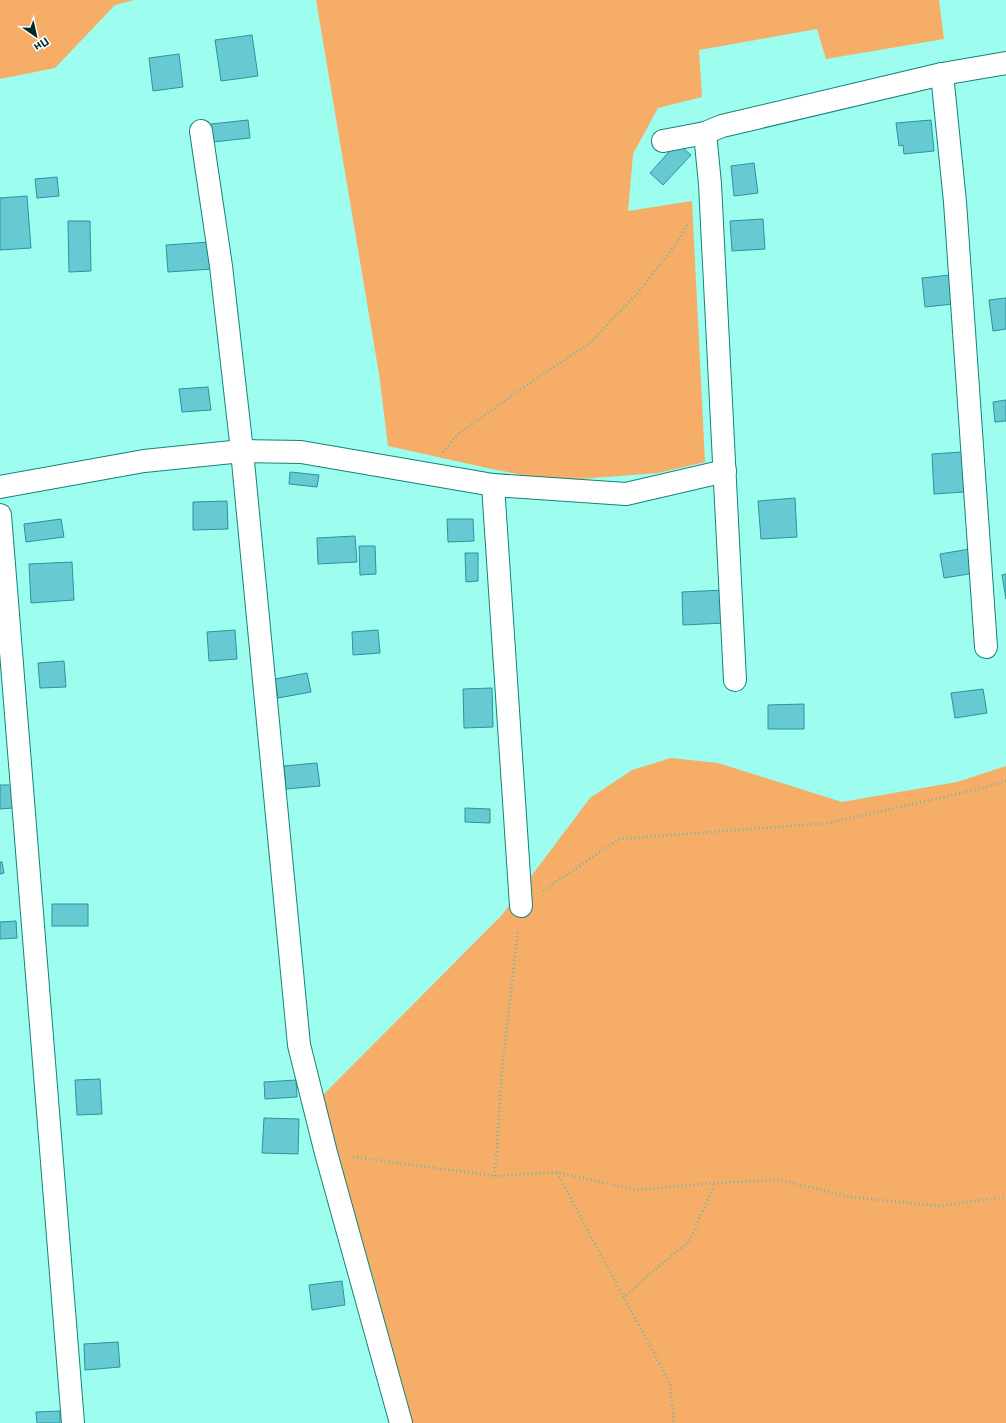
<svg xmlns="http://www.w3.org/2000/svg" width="1006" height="1423" font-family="'Open Sans',sans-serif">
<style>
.green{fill:#f5ad68}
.building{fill:#67cad3;stroke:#29949d}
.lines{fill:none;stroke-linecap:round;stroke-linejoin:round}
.minor-casing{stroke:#148377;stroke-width:24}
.path{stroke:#6ab8ad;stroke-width:2.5;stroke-dasharray:1 3;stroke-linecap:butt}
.minor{stroke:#fff;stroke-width:22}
</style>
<rect width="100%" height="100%" fill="#9dfdee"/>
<!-- green -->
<g class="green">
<polygon points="0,0 134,0 115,5 55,68 0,79"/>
<polygon points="316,0 939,0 944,39 826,59 817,29 699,50 702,97 658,108 633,154 628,211 692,201 705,462 658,473 553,481 492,469 388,446 379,374"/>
<polygon points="671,758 718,763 842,802 957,782 1006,766 1006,1423 410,1423 377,1291 320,1098 502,915 590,798 632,770"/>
</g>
<!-- building -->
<g class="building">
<polygon points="252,35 258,76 221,81 215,40"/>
<polygon points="179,54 183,87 153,91 149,58"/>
<polygon points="248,120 250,138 213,142 211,124"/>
<polygon points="931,120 934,151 904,154 903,145 899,146 896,123"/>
<polygon points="677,143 691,155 663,185 650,173"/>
<polygon points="754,163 758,193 734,196 731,166"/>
<polygon points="57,177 59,196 37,198 35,179"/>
<polygon points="27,196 31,248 0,250 0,198"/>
<polygon points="763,219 765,249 732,251 730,221"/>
<polygon points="68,221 90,221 91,271 69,272"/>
<polygon points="210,242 212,269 168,272 166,245"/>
<polygon points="950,275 953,304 925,307 922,278"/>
<polygon points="1006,298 1006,329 993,331 989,300"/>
<polygon points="208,387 211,410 182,412 179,389"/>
<polygon points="1006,400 1006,421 995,422 993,402"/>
<polygon points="962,452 964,492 934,494 932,454"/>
<polygon points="290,472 319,475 317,487 289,484"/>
<polygon points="795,498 797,537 761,539 758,501"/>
<polygon points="227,501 228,529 193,530 193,502"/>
<polygon points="61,519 64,537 26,542 24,524"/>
<polygon points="447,519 473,519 474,541 448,542"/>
<polygon points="355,536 357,562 318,564 317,538"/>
<polygon points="359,546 375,546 376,574 360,575"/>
<polygon points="970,549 975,573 944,578 940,554"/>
<polygon points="465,553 478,553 478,581 466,582"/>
<polygon points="72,562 74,600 31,603 29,564"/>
<polygon points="1006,574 1006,599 1002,575"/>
<polygon points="724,590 725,623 683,625 682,592"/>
<polygon points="235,630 237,659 209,661 207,632"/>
<polygon points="378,630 380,653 353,655 352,632"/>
<polygon points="64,661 66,687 40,688 38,663"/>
<polygon points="307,673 311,692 278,698 275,679"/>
<polygon points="492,688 493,727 464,728 463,689"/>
<polygon points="983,689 987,713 955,718 951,693"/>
<polygon points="804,704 804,729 768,729 768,705"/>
<polygon points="317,763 320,786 286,789 284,766"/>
<polygon points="0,785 11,785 13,808 0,809"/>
<polygon points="465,808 490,809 490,823 465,822"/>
<polygon points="0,862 2,862 4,873 0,874"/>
<rect x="52" y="904" width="36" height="22"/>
<polygon points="16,921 17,938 0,939 0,922"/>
<polygon points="100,1079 102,1114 77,1115 75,1080"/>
<polygon points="296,1080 297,1097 265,1099 264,1082"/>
<polygon points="264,1118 299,1119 298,1154 262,1153"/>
<polygon points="342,1281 345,1305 312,1310 309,1285"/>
<polygon points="118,1342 120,1367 85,1370 84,1344"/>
<polygon points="60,1411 60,1423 37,1423 36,1412"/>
</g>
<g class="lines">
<defs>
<g id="minor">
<polyline points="942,74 955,202 986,647"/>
<polyline points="201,131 221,266 242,451 299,1045 326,1153 401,1423"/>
<polyline points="705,133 710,184 735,680"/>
<polyline points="663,141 705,133 722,126 942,74 1006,63"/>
<polyline points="493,485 521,906"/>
<polyline points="0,487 144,461 242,451 301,452 493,485 626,494 725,471"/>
<polyline points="0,515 73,1423"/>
</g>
</defs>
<!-- minor casing -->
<use href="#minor" class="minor-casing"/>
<!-- path -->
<g class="path">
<polyline points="443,452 458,434 537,378 589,344 637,294 677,243 687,225"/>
<polyline points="543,891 619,839 829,823 983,788 1006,781"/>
<polyline points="353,1157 495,1176 557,1172 636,1190 715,1183 780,1180 851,1197 939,1206 1006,1197"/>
<polyline points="557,1173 670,1383 674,1423"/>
<polyline points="495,1176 502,1070 518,929"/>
<polyline points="623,1298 659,1266 689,1242 715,1183"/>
</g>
<!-- minor -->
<use href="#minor" class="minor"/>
</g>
<!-- north arrow -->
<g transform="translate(36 36) rotate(146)" stroke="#ffffff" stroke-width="3" paint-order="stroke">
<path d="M0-3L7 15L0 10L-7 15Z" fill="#002924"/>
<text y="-6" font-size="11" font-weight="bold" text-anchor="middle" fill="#002924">Пн</text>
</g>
</svg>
